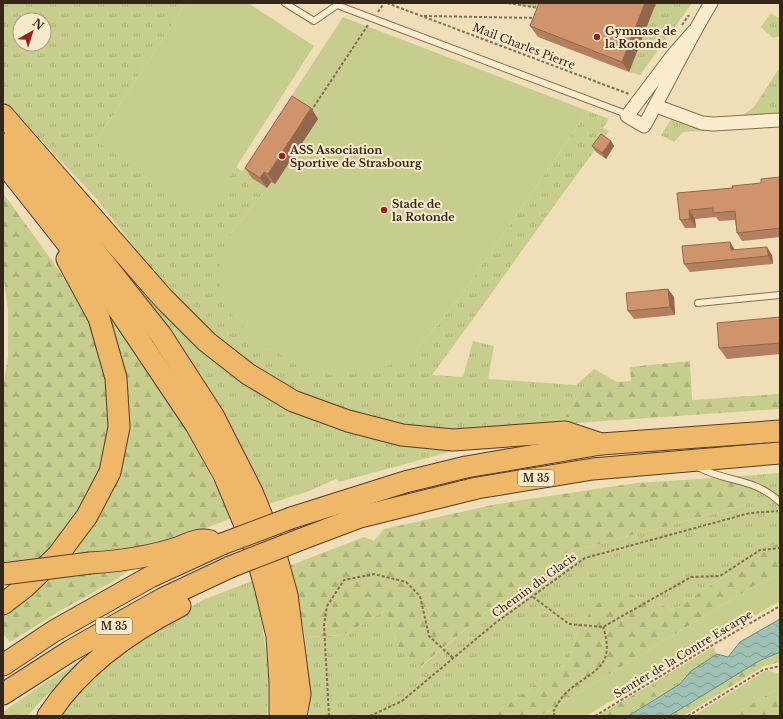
<svg xmlns="http://www.w3.org/2000/svg" width="783" height="719" font-family="'Libre Baskerville',serif">
<style>
.grass{fill:url(#grass-tufts);fill-rule:evenodd}
.forest{fill:url(#forest-firs)}
.garden{fill:#c7cd8d}
.water{fill:url(#water-waves);stroke:#668d82}
.lines{fill:none;stroke-linecap:round;stroke-linejoin:round}
.service-casing{stroke:#866d53;stroke-width:8}
.minor-casing{stroke:#866d53;stroke-width:15}
.trunk-casing{stroke:#533c29;stroke-width:23}
.path{stroke:#866d53;stroke-width:2;stroke-dasharray:3 2;stroke-linecap:butt}
.service{stroke:#faeccc;stroke-width:6}
.minor{stroke:#faeccc;stroke-width:13}
.trunk{stroke:#eeb868;stroke-width:21}
.trunk-bridge-casing{stroke:#533c29;stroke-width:23;stroke-linecap:butt}
.trunk-bridge{stroke:#eeb868;stroke-width:21}
.wall{fill:#b37f5e}
.shaded-wall{fill:#92684c}
.building{fill:#d0946d;stroke:#92684c}
.poi-dot{fill:#982124;stroke:#f7e9c9;stroke-width:1.5}
.labels{text-anchor:middle;stroke-width:4;stroke-linejoin:round;paint-order:stroke}
.shield{fill:#f7e9c9;stroke:#6e604e;stroke-width:1}
.shield-label{font-size:10px;font-weight:bold;fill:#342619}
.poi-label{font-size:11px;font-weight:bold;fill:#342619;stroke:#f7e9c9;text-anchor:start}
.street-label{font-size:11px;fill:#342619;stroke:#f7e9c9}
</style>
<defs>
<pattern id="grass-tufts" width="24" height="20" patternUnits="userSpaceOnUse"><rect width="24" height="20" fill="#c7cd8d"/><path d="M3 7l-1-3M5 7V3M7 7l1-3M15 17l-1-3M17 17v-4M19 17l1-3" fill="none" stroke="#acb079"/></pattern>
<pattern id="forest-firs" width="22" height="20" patternUnits="userSpaceOnUse"><rect width="22" height="20" fill="#c7cd8d"/><path d="M5 1l3.5 6h-7zM16 11l3.5 6h-7z" fill="#acb079"/></pattern>
<pattern id="water-waves" width="16" height="10" patternUnits="userSpaceOnUse"><rect width="16" height="10" fill="#9ec0b5"/><path d="M0 5q4-4 8 0t8 0" fill="none" stroke="#829c92"/></pattern>
</defs>
<rect width="100%" height="100%" fill="#f0deb9"/>
<!-- grass -->
<g class="grass">
<path d="M5,3H186L96,141L236,167L267,188L231,233L415,352L460,297L588,111L609,119L603,128L609,131C549,211 492,294 432,375L463,377L473,341L494,346L488,379L576,385L594,369L561,424L490,433L392,426L289,393L205,330L165,286L95,197L3,100V8ZM20,20H44V44H20Z"/>
<polygon points="520,3 551,3 548,9 519,5"/>
<polygon points="656,3 692,3 640,75 629,72"/>
<polygon points="771,13 780,19 780,36 773,38 761,27"/>
<polygon points="780,67 780,113 743,115 754,107"/>
<polygon points="673,116 780,122 780,127 683,132 674,142 661,135"/>
<polygon points="102,241 232,371 454,449 453,451 339,482 336,479 309,491 269,504 232,427 200,374"/>
<polygon points="780,473 780,542 730,572 674,610 630,594 577,632 569,661 491,716 309,715 305,637 343,635 386,610 399,650 421,667 517,587 580,549 746,505 735,484 699,479"/>
<path d="M252,581C264,626 271,670 267,716H57L87,679L164,622L205,599Z"/>
<polygon points="713,647 717,654 691,671 680,684 657,697 650,685"/>
<path d="M89,656L49,693L27,716H3V712C30,692 59,673 89,656Z"/>
</g>
<!-- forest -->
<g class="forest">
<polygon points="3,193 58,269 85,312 104,362 112,404 104,462 82,510 40,561 3,568 3,388 8,357 8,309 3,273"/>
<polygon points="103,309 188,432 232,518 169,542 136,550 68,558 102,512 118,470"/>
<polygon points="690,361 692,400 780,394 780,409 561,424 594,369 617,382 631,381 630,367"/>
<path d="M699,479C715,481 744,481 754,494L746,505L580,549L517,587L420,667L399,650L386,610L343,635L305,637L300,610L289,566L364,537L374,541L384,529L497,504L636,483Z"/>
<polygon points="780,542 780,575 759,583 540,716 491,716 569,661 577,632 596,604 630,594 674,610 730,572"/>
<polygon points="133,567 114,581 63,609 10,642 3,634 3,611 52,576"/>
<polygon points="780,652 780,662 764,666 683,716 669,716 759,661"/>
<polygon points="650,685 657,697 628,716 597,716"/>
<polygon points="780,687 780,716 732,716"/>
</g>
<!-- garden -->
<g class="garden">
<polygon points="186,3 248,3 314,46 206,214 96,141"/>
<polygon points="343,17 588,111 460,297 415,352 377,371 335,376 298,366 260,342 233,317 219,291 219,265 231,233 267,188 242,172"/>
<polygon points="780,575 780,602 771,606 586,716 540,716 759,583"/>
<polygon points="767,670 780,674 780,687 732,716 693,716"/>
</g>
<!-- water -->
<polygon class="water" points="780,619 780,652 759,661 669,716 628,716 680,684 691,671 717,654 728,657 740,642"/>
<g class="lines">
<defs>
<g id="service">
<polyline points="285,3 314,21 337,5 621,112 627,116"/>
<polyline points="698,303 780,295"/>
<path d="M698,467C727,483 753,477 780,502"/>
</g>
<g id="minor">
<path d="M694,31L673,55L627,116L644,126C667,85 687,43 711,3"/>
<polyline points="656,106 702,123 714,124 780,120"/>
</g>
<g id="trunk">
<polyline points="3,115 163,298 207,342 248,374 293,401 348,421 402,435 453,440 565,432 601,444"/>
<polyline points="9,143 161,335 214,417 252,492 272,541 287,595 300,694 296,716"/>
<polyline points="3,162 112,300 196,425 224,475 255,549 266,590 277,636 280,683 280,716"/>
<polyline points="291,518 405,482 466,467 601,444 780,431"/>
<polyline points="299,540 360,517 477,488 593,469 780,453"/>
<path d="M90,563C121,561 151,557 180,547C190,543 199,538 210,541"/>
<polyline points="3,604 25,587 58,555 87,516 110,472 119,427 116,378 99,318 67,259"/>
<polyline points="3,665 54,631 150,577 222,544"/>
<polyline points="3,694 70,651 162,599 230,567"/>
<path d="M48,716C79,668 129,632 180,606"/>
</g>
</defs>
<!-- service casing -->
<use href="#service" class="service-casing"/>
<!-- minor casing -->
<use href="#minor" class="minor-casing"/>
<!-- trunk casing -->
<use href="#trunk" class="trunk-casing"/>
<!-- path -->
<g class="path">
<polyline points="387,3 629,94"/>
<polyline points="508,3 539,8"/>
<polyline points="378,12 384,3"/>
<polyline points="424,16 536,18"/>
<polyline points="682,25 689,15"/>
<polyline points="311,111 368,25"/>
<polyline points="533,597 569,624 603,627 691,577 720,576 760,550 780,548"/>
<polyline points="329,716 324,625 327,606 344,580 374,574 406,582 420,596 429,636 453,658"/>
<polyline points="370,716 402,701 494,624 585,558 750,513 778,511"/>
<path d="M555,716L553,712C556,707 559,701 563,696C586,671 618,672 603,627"/>
<polyline points="595,716 697,654 780,606"/>
<polyline points="688,716 763,670 780,666"/>
</g>
<!-- service -->
<use href="#service" class="service"/>
<!-- minor -->
<use href="#minor" class="minor"/>
<!-- trunk -->
<use href="#trunk" class="trunk"/>
<defs>
<g id="trunk-bridge">
<polyline points="222,544 291,518"/>
<polyline points="230,567 299,540"/>
<polyline points="3,574 90,563"/>
</g>
</defs>
<!-- trunk-bridge casing -->
<use href="#trunk-bridge" class="trunk-bridge-casing"/>
<!-- trunk-bridge -->
<use href="#trunk-bridge" class="trunk-bridge"/>
</g>
<!-- wall -->
<g class="wall">
<polygon points="539,3 656,3 629,72 538,37 530,26"/>
<polygon points="311,108 318,119 275,184 271,182 267,188 252,178 245,168"/>
<polygon points="611,141 614,146 606,159 596,152 592,146"/>
<polygon points="780,177 780,237 742,241 737,233 735,220 719,221 716,217 695,219 696,228 685,228 680,220 677,193 733,188 761,183"/>
<polygon points="736,250 772,255 773,264 690,272 684,264 735,250"/>
<polygon points="674,297 675,315 634,319 628,311"/>
<polygon points="780,317 780,354 727,359 719,348"/>
</g>
<!-- shaded-wall -->
<g class="shaded-wall">
<polygon points="645,3 656,3 629,72 622,62"/>
<polygon points="311,108 318,119 275,184 268,174"/>
<polygon points="611,141 614,146 606,159 602,153"/>
<polygon points="264,172 271,182 267,188 260,178"/>
<polygon points="689,210 695,219 696,228 690,219"/>
<polygon points="730,242 735,250 736,258 731,250"/>
<polygon points="767,247 772,255 773,264 768,256"/>
<polygon points="668,289 674,297 675,315 670,307"/>
</g>
<!-- building -->
<g class="building">
<polygon points="539,3 645,3 622,62 530,26"/>
<polygon points="292,96 311,108 268,174 264,172 260,178 245,168"/>
<polygon points="601,134 611,141 602,153 592,146"/>
<polygon points="780,177 780,228 737,233 735,211 713,213 713,208 689,210 690,219 680,220 677,193 733,188 732,186 761,183 761,179"/>
<polygon points="730,242 731,250 767,247 768,256 684,264 682,246"/>
<polygon points="668,289 670,307 628,311 626,293"/>
<polygon points="780,317 780,343 719,348 717,323"/>
</g>
<!-- markers -->
<g class="poi-dot">
<circle cx="597" cy="37" r="4"/>
<circle cx="282" cy="156" r="4"/>
<circle cx="384" cy="210" r="4"/>
</g>
<g class="labels">
<!-- shield labels -->
<g class="shield">
<rect x="518" y="470" width="36" height="16" rx="3"/>
<rect x="96" y="618" width="36" height="16" rx="3"/>
</g>
<g class="shield-label">
<text x="536" y="482">M 35</text>
<text x="114" y="630">M 35</text>
</g>
<!-- poi labels -->
<g class="poi-label">
<text x="605" y="35">Gymnase de<tspan x="605" dy="13">la Rotonde</tspan></text>
<text x="290" y="154">ASS Association<tspan x="290" dy="13">Sportive de Strasbourg</tspan></text>
<text x="392" y="208">Stade de<tspan x="392" dy="13">la Rotonde</tspan></text>
</g>
<!-- street labels -->
<g class="street-label">
<text transform="translate(524 46) rotate(21)" y="4">Mail Charles Pierre</text>
<text transform="translate(534 585) rotate(-36)" y="4">Chemin du Glacis</text>
<text transform="translate(683 654) rotate(-31)" y="4">Sentier de la Contre Escarpe</text>
</g>
</g>
<!-- border -->
<rect width="783" height="719" fill="none" stroke="#342619" stroke-width="8"/>
<!-- north arrow -->
<g transform="translate(32 32) rotate(39)"><circle r="19" fill="#f7e9c9" stroke="#a99b83"/>
<path d="M0-3L7 15L0 10L-7 15Z" fill="#982124"/>
<text y="-6" font-size="11" font-weight="bold" text-anchor="middle" fill="#342619">N</text>
</g>
</svg>
